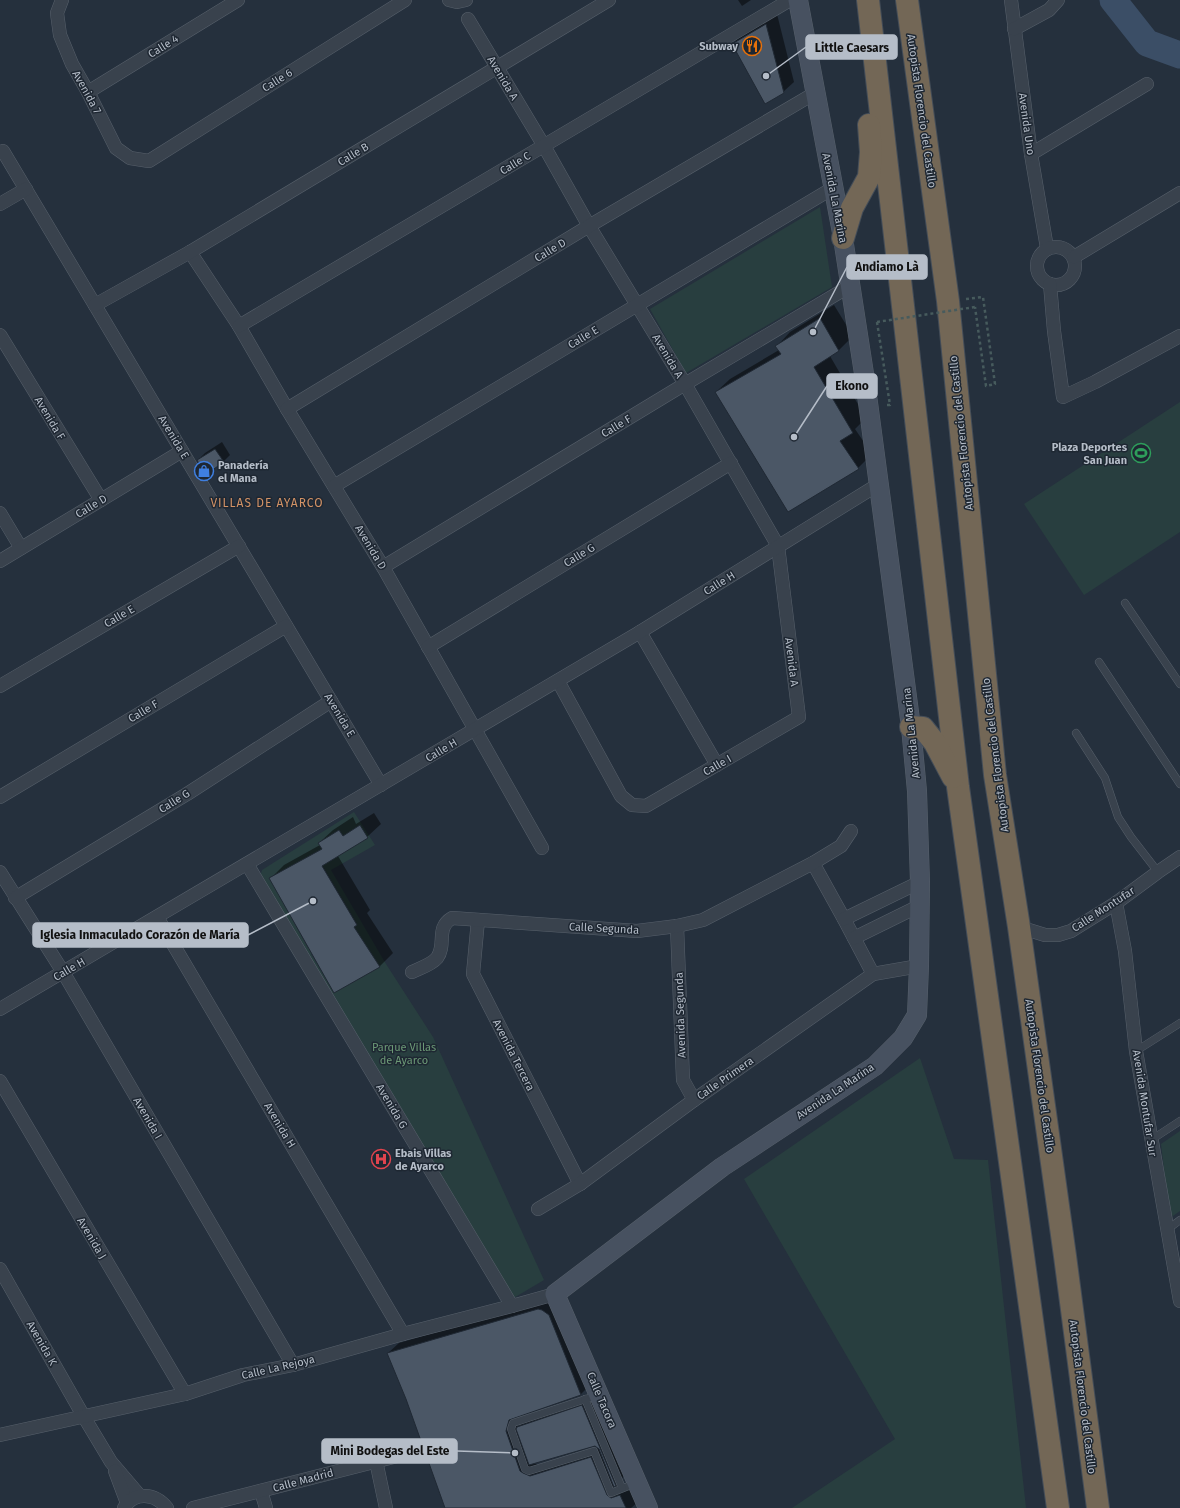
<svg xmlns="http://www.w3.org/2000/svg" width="1180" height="1508" font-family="'Fira Sans',sans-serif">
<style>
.green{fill:#283e3f;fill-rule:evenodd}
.shadow{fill:#0007;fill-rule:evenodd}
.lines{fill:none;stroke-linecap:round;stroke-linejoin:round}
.river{stroke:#3b4e66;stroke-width:27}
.building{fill:#4b5766;stroke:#202934}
.lane-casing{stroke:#57606b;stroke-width:8}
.street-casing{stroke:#57606b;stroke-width:14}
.secondary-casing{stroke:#57606b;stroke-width:20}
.highway-casing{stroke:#444d58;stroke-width:24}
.path{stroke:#475b5d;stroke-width:2.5;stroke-dasharray:3 3;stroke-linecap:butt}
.lane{stroke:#39424d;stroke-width:7}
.street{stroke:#39424d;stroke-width:13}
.secondary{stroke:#475160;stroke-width:19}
.highway{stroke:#736756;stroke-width:22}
.path-bridge{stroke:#475b5d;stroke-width:2.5;stroke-dasharray:3 3;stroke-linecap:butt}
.labels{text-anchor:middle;stroke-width:3;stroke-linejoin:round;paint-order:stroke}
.street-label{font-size:11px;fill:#b5bdc8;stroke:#1e2732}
.poi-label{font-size:11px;font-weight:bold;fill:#b5bdc8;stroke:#1e2732;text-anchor:end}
.park-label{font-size:11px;fill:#6c9976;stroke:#1e2732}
.neighbourhood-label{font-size:12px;letter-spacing:1px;fill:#d29266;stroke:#1e2732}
.leader{fill:none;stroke:#b5bdc8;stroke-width:1.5}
.callout-dot{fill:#b5bdc8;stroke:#1e2732;stroke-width:1.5}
.callout{fill:#b5bdc8;stroke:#b5bdc8;stroke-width:1.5}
.callout-label{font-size:12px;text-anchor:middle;font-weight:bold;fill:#111}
</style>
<rect width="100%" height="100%" fill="#25303d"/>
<!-- green -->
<g class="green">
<polygon points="820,207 832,287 686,373 650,309"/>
<polygon points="1180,402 1180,532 1084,595 1024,504"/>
<path d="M354,812L375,845L331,870L386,964L433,1037L544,1280L512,1299L260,877L262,870ZM315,853L357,924L354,927L380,967L334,992L311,954L321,947L318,943L308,948L270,878Z"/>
<polygon points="920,1058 954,1159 988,1160 1026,1508 792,1508 895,1439 744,1179"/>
<polygon points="1180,1131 1180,1211 1170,1218 1161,1144"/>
</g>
<!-- shadow -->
<g class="shadow">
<polygon points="738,0 751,0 742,6"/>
<polygon points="777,14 794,82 783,92 733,44 743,33"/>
<polygon points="834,305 853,336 839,350 830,356 866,418 855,429 872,454 858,468 716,392 730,379 779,350 777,346 790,332"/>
<polygon points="222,442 230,455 223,462 198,460 205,453"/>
<polygon points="374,813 381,824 367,837 338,856 370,910 367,913 393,953 379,967 271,878 284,865 320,845 319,843 333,830 353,817 356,824"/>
<path d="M549,1299L591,1384L580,1395L517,1416L516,1419L519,1426L529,1417L593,1395L626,1474L617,1483L631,1485L638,1502L631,1508H446L407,1398L388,1353L399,1343ZM596,1445L599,1448L542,1466L534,1463Z"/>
</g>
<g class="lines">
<!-- river -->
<polyline class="river" points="1113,0 1147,43 1180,55"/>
</g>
<!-- building -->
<g class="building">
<polygon points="766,24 784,93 765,104 732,44"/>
<polygon points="820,318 839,351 814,367 853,433 840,441 859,469 788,512 715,392 781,354 775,346"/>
<polygon points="215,449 224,462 205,475 197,460"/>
<polygon points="360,825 368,838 322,866 357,925 354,927 380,967 334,993 269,878 322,849 318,843 339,830 343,836"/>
<polygon points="538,1309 542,1310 549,1315 581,1395 509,1420 506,1431 520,1471 523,1473 530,1476 591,1457 607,1495 611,1498 620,1495 626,1508 445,1508 406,1399 387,1353"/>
<polygon points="582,1405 616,1486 614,1487 599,1449 595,1446 529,1465 516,1429 517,1427"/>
</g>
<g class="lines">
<defs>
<g id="lane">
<polyline points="1125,603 1180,684"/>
<polyline points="1099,662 1180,784"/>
<polyline points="1076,733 1105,778 1118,817 1131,837 1158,872"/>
<polyline points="1136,1051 1180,1023"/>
<polyline points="1151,1140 1180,1121"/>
<polyline points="1168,1229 1180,1220"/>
<polyline points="598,1395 513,1423 511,1429 525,1469 529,1471 594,1451 611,1493 636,1483"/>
<polyline points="585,1399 622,1488"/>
</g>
<g id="street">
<polyline points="62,0 57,13 60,35 72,64 88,92 116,148 130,158 149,161 405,0"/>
<polyline points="449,0 457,2 466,0"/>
<polyline points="1011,0 1031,154 1047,248"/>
<polyline points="468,19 544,146 589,226 685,384 778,546 799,717 646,806 632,805 621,796 558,681"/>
<polyline points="1014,29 1049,10 1058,0"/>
<polyline points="88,92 238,0"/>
<polyline points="3,151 381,785"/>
<polyline points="1031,154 1147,84"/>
<polyline points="0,204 26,189"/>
<circle cx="1056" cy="266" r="19"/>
<polyline points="190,252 239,326 287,409 383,567 542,848"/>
<polyline points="1074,257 1180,193"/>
<polyline points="1050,284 1054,331 1063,397 1095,382 1180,336"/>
<polyline points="95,305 190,252 609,0"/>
<polyline points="239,326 790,0"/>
<polyline points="0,335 101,500"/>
<polyline points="287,409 589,226 815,93"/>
<polyline points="334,486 833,188"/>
<polyline points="0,513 21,548"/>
<polyline points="0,561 182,451"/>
<polyline points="383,567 685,384 850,286"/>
<polyline points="640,632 717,765"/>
<polyline points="428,647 731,463"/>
<polyline points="0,686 239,546"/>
<polyline points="0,797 286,626"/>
<polyline points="813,863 844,919 873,974"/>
<polyline points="247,864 512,1306"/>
<polyline points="0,872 63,972 293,1365"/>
<polyline points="15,898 187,794 331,701"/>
<polyline points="1116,903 1125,951 1136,1051 1180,1301"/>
<polyline points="157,917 403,1334"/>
<polyline points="844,919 920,882"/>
<polyline points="478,920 473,974 580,1184"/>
<polyline points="677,926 683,1080 694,1100"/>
<polyline points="1019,927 1045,935 1058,935 1071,931 1116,903 1158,872 1180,857"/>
<polyline points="854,938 919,906"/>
<path d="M412,972C420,968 431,965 437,958C447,944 435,928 452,918L637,931L677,926L703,920L813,863L841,846L851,831"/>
<polyline points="0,1009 640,632 879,484"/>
<polyline points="0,1081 185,1394"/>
<polyline points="538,1209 580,1184 694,1100 873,974 919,966"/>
<polyline points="0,1269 84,1417 111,1462 140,1496"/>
<polyline points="0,1435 185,1394 243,1375 293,1365 403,1334 512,1306 555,1294"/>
<polyline points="376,1461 386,1508"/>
<polyline points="115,1471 127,1503"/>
<polyline points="261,1491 266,1508"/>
<path d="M124,1508C134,1491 155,1493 167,1508"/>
<polyline points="193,1508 413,1452"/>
</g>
<polyline id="secondary" points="648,1508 555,1294 722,1167 875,1066 903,1038 917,1015 919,966 920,882 917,791 911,727 865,380 843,238 798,0"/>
<g id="highway">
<polyline points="868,0 958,787 1058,1508"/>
<polyline points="907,0 948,301 995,775 1019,927 1065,1256 1098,1508"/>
<polyline points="843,238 852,208 869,177 871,152 869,125"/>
<polyline points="911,727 923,728 935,743 953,777"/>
</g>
</defs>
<!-- lane casing -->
<use href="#lane" class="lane-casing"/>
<!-- street casing -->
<use href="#street" class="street-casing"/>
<!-- secondary casing -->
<use href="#secondary" class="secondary-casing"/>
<!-- highway casing -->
<use href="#highway" class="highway-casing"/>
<!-- path -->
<g class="path">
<polyline points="966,299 983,297 995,384 986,386 975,307"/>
<polyline points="877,322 890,405 885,405"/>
</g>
<!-- lane -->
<use href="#lane" class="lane"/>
<!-- street -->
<use href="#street" class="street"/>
<!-- secondary -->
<use href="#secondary" class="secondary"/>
<!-- highway -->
<use href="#highway" class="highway"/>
<!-- path-bridge -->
<polyline class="path-bridge" points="877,322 975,307"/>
</g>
<!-- icons -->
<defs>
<symbol id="restaurant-ring" viewBox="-11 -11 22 22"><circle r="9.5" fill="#1e2732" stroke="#e8710a" stroke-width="1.5"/><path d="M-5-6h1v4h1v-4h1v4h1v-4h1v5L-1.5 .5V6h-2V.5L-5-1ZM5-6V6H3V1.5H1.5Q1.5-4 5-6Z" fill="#e8710a"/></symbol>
<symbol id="stadium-ring" viewBox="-11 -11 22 22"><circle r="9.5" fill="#1e2732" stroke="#2e9e5b" stroke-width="1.5"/><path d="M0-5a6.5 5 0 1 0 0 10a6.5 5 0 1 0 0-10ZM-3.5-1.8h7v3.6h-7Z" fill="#2e9e5b"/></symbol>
<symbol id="shop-ring" viewBox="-11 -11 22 22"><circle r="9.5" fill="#1e2732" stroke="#3f7fe0" stroke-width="1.5"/><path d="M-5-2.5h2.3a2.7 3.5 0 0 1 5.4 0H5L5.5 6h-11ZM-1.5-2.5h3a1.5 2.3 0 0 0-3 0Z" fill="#3f7fe0"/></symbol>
<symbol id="hospital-ring" viewBox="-11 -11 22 22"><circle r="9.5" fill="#1e2732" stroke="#e0444e" stroke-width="1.5"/><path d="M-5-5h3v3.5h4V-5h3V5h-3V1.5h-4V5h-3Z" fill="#e0444e"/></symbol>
</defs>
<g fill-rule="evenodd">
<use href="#restaurant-ring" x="741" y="35" width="22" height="22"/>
<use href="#stadium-ring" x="1130" y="442" width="22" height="22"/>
<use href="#shop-ring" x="193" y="460" width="22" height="22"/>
<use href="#hospital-ring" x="370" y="1148" width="22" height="22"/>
</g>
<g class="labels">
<!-- street labels -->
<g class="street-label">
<text transform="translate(163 46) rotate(-32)" y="4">Calle 4</text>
<text transform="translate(503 78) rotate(59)" y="4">Avenida A</text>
<text transform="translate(277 80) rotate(-32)" y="4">Calle 6</text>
<text transform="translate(87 92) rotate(61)" y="4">Avenida 7</text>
<text transform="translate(922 111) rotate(82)" y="4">Autopista Florencio del Castillo</text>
<text transform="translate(1027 124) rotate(82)" y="4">Avenida Uno</text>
<text transform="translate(353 154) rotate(-31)" y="4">Calle B</text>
<text transform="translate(515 163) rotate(-31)" y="4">Calle C</text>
<text transform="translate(835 198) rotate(79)" y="4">Avenida La Marina</text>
<text transform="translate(550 250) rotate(-31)" y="4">Calle D</text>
<text transform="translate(583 337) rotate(-31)" y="4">Calle E</text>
<text transform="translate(668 356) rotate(59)" y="4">Avenida A</text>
<text transform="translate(50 418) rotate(59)" y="4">Avenida F</text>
<text transform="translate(616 426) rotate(-31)" y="4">Calle F</text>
<text transform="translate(961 433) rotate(-96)" y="4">Autopista Florencio del Castillo</text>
<text transform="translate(174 437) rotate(59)" y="4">Avenida E</text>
<text transform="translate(91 506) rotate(-31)" y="4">Calle D</text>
<text transform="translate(371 547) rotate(59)" y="4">Avenida D</text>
<text transform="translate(579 555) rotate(-31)" y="4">Calle G</text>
<text transform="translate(719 583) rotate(-32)" y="4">Calle H</text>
<text transform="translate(119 616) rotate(-30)" y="4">Calle E</text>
<text transform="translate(792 662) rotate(83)" y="4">Avenida A</text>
<text transform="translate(143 711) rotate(-31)" y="4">Calle F</text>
<text transform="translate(340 715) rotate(59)" y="4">Avenida E</text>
<text transform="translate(911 733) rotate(-96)" y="4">Avenida La Marina</text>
<text transform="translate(441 750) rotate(-31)" y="4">Calle H</text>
<text transform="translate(995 755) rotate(-97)" y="4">Autopista Florencio del Castillo</text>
<text transform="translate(717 765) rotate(-30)" y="4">Calle I</text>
<text transform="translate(174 801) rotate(-32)" y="4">Calle G</text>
<text transform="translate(1103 909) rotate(-33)" y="4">Calle Montufar</text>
<text transform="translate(604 928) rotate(3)" y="4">Calle Segunda</text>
<text transform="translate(69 969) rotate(-30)" y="4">Calle H</text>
<text transform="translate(680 1015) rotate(-92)" y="4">Avenida Segunda</text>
<text transform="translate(514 1055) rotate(63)" y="4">Avenida Tercera</text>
<text transform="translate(1040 1076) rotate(82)" y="4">Autopista Florencio del Castillo</text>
<text transform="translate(725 1078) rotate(-35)" y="4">Calle Primera</text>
<text transform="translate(835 1091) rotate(-34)" y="4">Avenida La Marina</text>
<text transform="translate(1145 1103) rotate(81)" y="4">Avenida Montufar Sur</text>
<text transform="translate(392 1106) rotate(59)" y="4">Avenida G</text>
<text transform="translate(148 1118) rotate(60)" y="4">Avenida I</text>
<text transform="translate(280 1125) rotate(59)" y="4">Avenida H</text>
<text transform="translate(92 1238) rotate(59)" y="4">Avenida J</text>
<text transform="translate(42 1343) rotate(60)" y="4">Avenida K</text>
<text transform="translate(278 1367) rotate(-13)" y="4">Calle La Rejoya</text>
<text transform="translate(1083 1397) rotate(83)" y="4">Autopista Florencio del Castillo</text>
<text transform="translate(602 1400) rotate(67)" y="4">Calle Tacora</text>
<text transform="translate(303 1480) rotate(-15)" y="4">Calle Madrid</text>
</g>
<!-- poi labels -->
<g class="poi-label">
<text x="738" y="50">Subway</text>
<text x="1127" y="451">Plaza Deportes<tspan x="1127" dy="13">San Juan</tspan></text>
<text x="218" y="469" text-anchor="start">Panadería<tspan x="218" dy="13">el Mana</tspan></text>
<text x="395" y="1157" text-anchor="start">Ebais Villas<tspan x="395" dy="13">de Ayarco</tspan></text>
</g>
<!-- park labels -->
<g class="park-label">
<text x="404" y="1051">Parque Villas<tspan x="404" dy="13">de Ayarco</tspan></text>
</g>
<!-- neighbourhood labels -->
<g class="neighbourhood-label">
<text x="267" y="507">VILLAS DE AYARCO</text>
</g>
</g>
<!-- callouts -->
<path class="leader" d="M766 76L806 47M813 332L847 267M794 437L827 386M313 901L248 935M515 1453L457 1451"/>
<g class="callout-dot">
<circle cx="766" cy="76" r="4"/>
<circle cx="813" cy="332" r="4"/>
<circle cx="794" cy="437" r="4"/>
<circle cx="313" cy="901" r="4"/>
<circle cx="515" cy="1453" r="4"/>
</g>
<g class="callout">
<rect x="806" y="35" width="91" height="24" rx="4"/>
<rect x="847" y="255" width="80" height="24" rx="4"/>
<rect x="827" y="374" width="50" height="24" rx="4"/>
<rect x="33" y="923" width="215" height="24" rx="4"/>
<rect x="322" y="1439" width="135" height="24" rx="4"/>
</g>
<g class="callout-label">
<text x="852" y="52">Little Caesars</text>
<text x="887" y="271">Andiamo Là</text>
<text x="852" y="390">Ekono</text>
<text x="140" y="939">Iglesia Inmaculado Corazón de María</text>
<text x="390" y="1455">Mini Bodegas del Este</text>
</g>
</svg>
